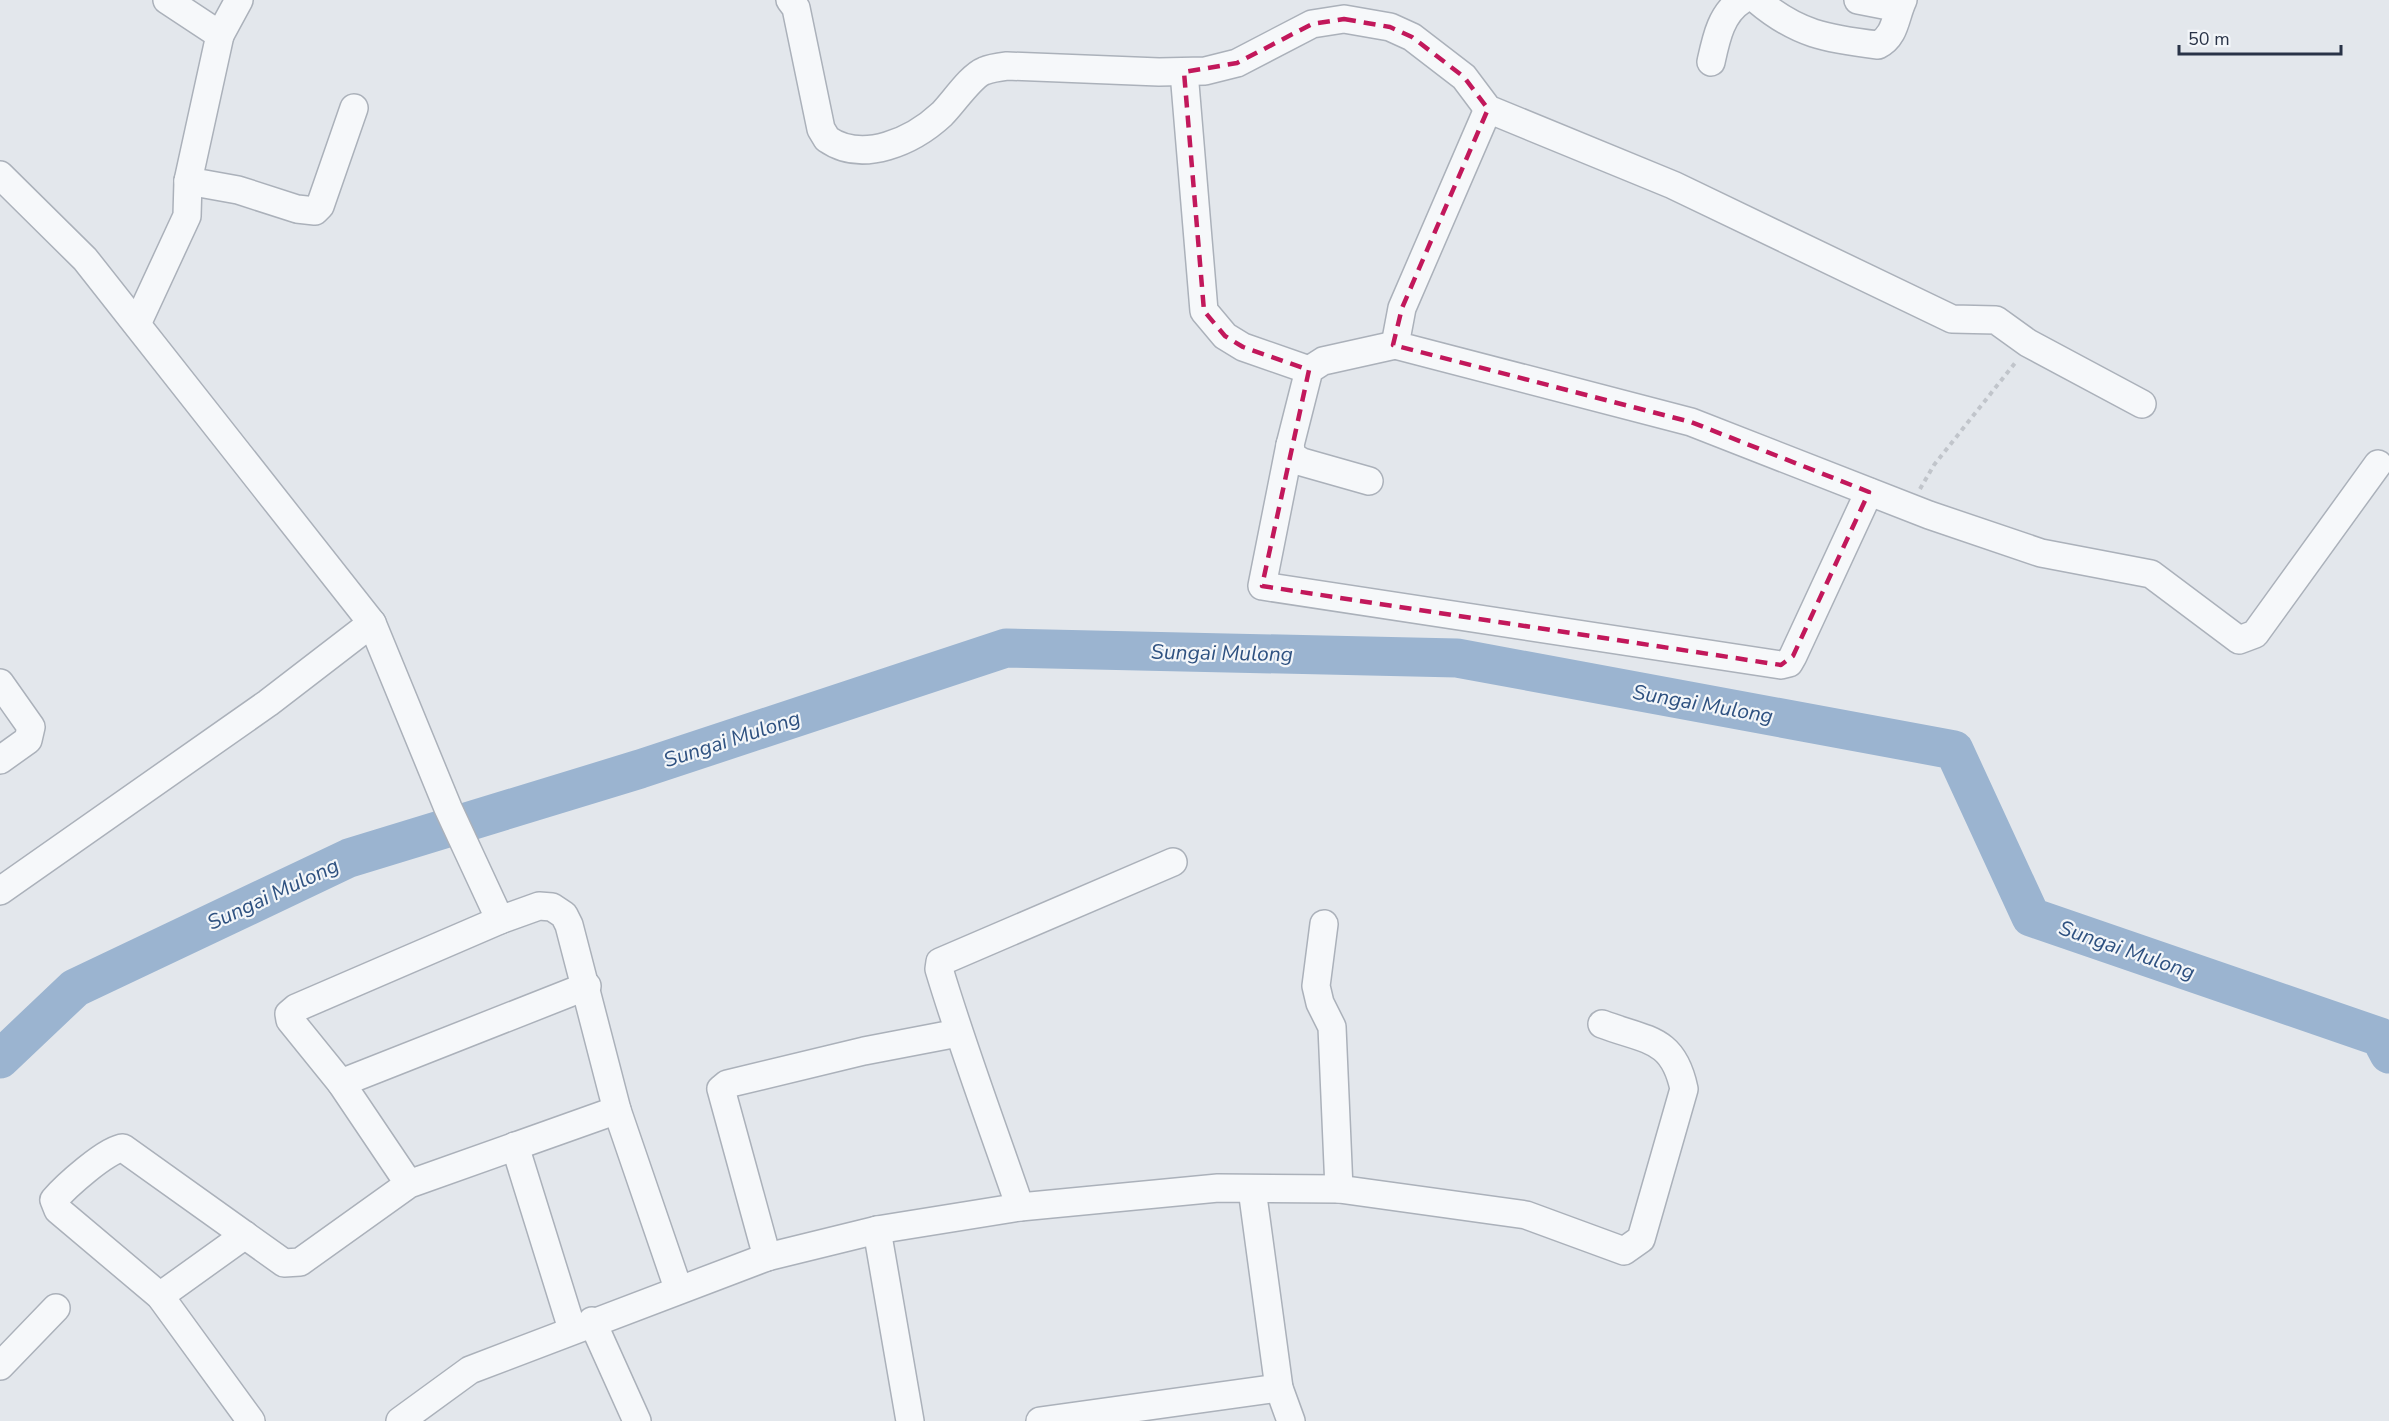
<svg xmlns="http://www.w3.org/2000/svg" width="2389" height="1421" font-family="'Nunito Sans',sans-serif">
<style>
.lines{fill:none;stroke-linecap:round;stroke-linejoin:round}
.river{stroke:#9bb4d0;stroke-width:39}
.minor-casing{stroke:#abb1ba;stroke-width:30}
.path{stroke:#c1c5cb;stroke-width:4;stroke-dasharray:4.5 4.5;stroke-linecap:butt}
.minor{stroke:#f6f8fa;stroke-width:27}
.marked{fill:none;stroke:#c2185b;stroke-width:4.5;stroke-dasharray:12 8;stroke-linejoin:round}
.labels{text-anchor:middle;stroke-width:4.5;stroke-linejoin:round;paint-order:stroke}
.water-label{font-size:21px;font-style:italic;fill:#2e5180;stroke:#f3f6f9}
</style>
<rect width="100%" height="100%" fill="#e3e7ec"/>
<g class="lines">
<!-- river -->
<polyline class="river" points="0,1059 75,988 349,858 640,769 1006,648 1457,658 1954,750 2031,917 2380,1037 2389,1054"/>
<defs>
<g id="minor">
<path d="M790,0L796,8L821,129L827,139C863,164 913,141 942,114C953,103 971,76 984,71C991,68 999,67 1007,66L1159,72L1205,71L1237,63L1312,24L1344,19L1390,27L1412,37L1464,77L1488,109L1673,185L1952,319L1996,320L2028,343L2142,404"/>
<path d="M1757,0C1797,34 1827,39 1878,45C1896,36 1895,16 1903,0"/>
<polyline points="1858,0 1899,8"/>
<polyline points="220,35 239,0"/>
<path d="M1711,62C1716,39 1721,13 1742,0"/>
<polyline points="1184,72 1204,311 1225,336 1243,347 1309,370"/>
<polyline points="1488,109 1402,308 1395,345 1691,422 1929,515 2041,553 2151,574 2239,640 2255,634 2378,464"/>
<polyline points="0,175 85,259 372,623 448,808 500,920"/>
<polyline points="188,181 238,190 297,209 315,211 320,206 354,108"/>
<polyline points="137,324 187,216 188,181 220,35 167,0"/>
<polyline points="1290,445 1262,586 1781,665 1789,663 1793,656 1869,492"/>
<polyline points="1369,481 1302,462 1292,456 1290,445 1309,370 1323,361 1395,345"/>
<polyline points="0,683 31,727 28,740 0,760"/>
<polyline points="0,891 268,703 372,623"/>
<polyline points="1324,924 1316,986 1320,1003 1332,1027 1339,1189"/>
<polyline points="341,1083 587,986"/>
<polyline points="617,1110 678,1288"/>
<polyline points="515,1146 572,1329"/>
<polyline points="1252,1189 1279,1388 1291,1421"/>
<path d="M1020,1207C993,1128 963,1049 939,969L940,962L1173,862"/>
<polyline points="877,1230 910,1421"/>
<polyline points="767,1257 721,1089 727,1084 864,1051 958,1033"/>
<polyline points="160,1296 245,1235"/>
<polyline points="592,1321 637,1421"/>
<polyline points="0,1366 56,1308"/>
<path d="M251,1421L160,1296L58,1210L54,1200C65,1187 107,1149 123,1148L284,1263L300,1262L409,1184L617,1110L569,925L564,915L552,907L539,906L500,920L296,1008L289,1014L290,1020L341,1083L409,1184"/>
<path d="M400,1421L470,1370L767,1257L877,1230L1020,1207L1218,1188L1339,1189L1526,1215L1624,1251L1641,1239L1684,1089C1673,1037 1647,1041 1602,1024"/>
<polyline points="1040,1421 1279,1388"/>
</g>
</defs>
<!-- minor casing -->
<use href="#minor" class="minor-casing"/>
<!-- path -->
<polyline class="path" points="1920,489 1934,465 2015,363"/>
<!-- minor -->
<use href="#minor" class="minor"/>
</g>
<!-- marked area -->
<path class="marked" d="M1344,19L1390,27L1412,37L1464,77L1488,109L1402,308L1393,345L1691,422L1869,492L1793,656L1781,665L1262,586L1309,370L1243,347L1225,336L1204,311L1184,72L1237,63L1312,24Z"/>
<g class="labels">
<!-- water labels -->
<g class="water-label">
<text transform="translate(1222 653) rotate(1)" y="7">Sungai Mulong</text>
<text transform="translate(1703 704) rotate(10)" y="7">Sungai Mulong</text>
<text transform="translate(732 739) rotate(-18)" y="7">Sungai Mulong</text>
<text transform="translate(273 894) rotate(-25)" y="7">Sungai Mulong</text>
<text transform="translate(2127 950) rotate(19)" y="7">Sungai Mulong</text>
</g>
</g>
<!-- scale -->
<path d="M2179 45v9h162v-9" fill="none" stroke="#293347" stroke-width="3"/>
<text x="2188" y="45" font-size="18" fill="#293347" stroke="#f3f6f9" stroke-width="4.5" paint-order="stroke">50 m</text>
</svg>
